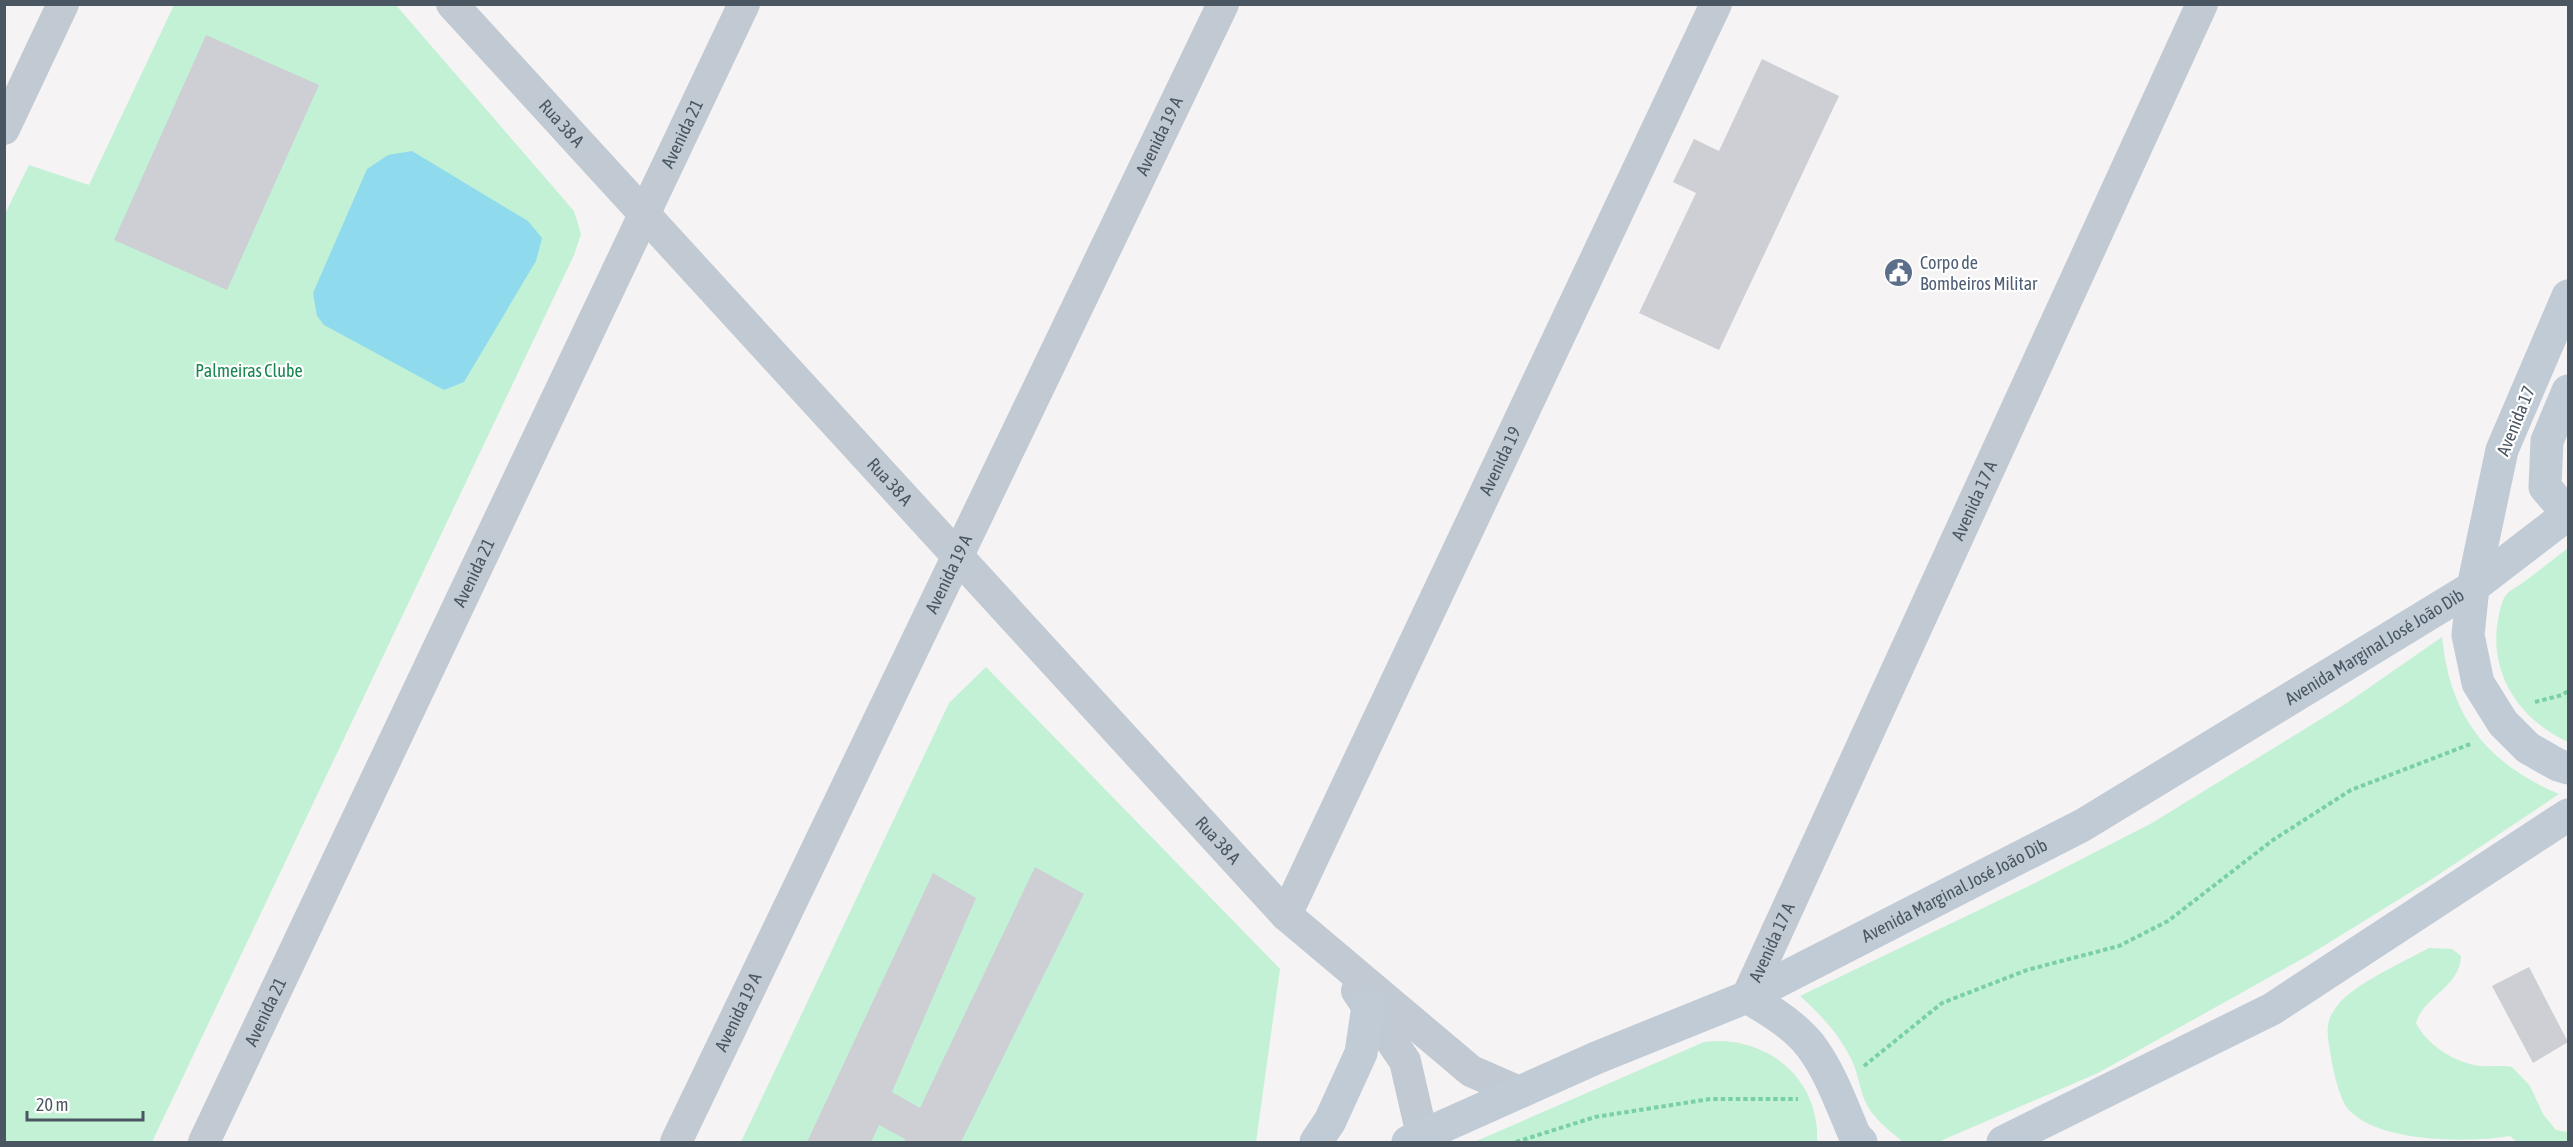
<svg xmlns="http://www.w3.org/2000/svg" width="2573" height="1147" font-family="'Asap Condensed',sans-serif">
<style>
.green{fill:#c3f1d5}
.water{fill:#90daee}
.building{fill:#cdcfd5}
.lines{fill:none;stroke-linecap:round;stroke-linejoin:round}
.path{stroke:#7ad0a6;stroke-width:4;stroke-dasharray:4.5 3;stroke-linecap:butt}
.minor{stroke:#c1cad2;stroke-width:32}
.secondary{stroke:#c1cbd6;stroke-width:33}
.labels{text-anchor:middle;stroke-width:4.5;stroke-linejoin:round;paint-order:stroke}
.street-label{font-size:18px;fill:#4a5661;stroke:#fff}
.service-label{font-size:18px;fill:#4e5e75;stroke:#fff;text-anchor:start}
.park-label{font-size:18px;fill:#17864f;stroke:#fff}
</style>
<rect width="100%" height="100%" fill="#f5f3f3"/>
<!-- green -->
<g class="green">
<polygon points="395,4 574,211 581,234 574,255 152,1142 5,1142 4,216 29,165 89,185 174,5"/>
<path d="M2568,548V742C2522,721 2491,678 2497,626C2499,617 2500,603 2506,595C2509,591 2516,587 2521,584C2537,572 2553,560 2568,548Z"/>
<path d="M2442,637C2450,716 2486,763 2559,794L2435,877L2309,955L2098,1073L1938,1142H1903C1890,1131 1872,1118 1865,1101C1859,1087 1858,1071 1850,1057C1838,1033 1820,1014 1800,996L2033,884L2152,823L2347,703Z"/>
<polygon points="986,667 1280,969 1256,1142 741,1142 949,703"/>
<path d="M2429,948L2452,949L2461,956C2460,987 2424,996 2416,1023C2427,1045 2455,1063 2480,1066C2491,1067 2501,1065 2512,1067L2530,1086L2543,1114L2556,1130L2568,1132V1142H2517L2510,1136C2468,1143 2378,1143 2348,1109C2340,1100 2333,1070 2331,1057C2328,1036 2323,1024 2337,1006C2352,985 2405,961 2429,948Z"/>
<path d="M1715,1041C1774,1040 1820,1083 1817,1142H1474L1704,1042Z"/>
</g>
<!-- water -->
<polygon class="water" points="412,151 528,221 542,238 536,261 464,382 444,390 324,325 317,316 313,293 367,169 388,155"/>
<!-- building -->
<g class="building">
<polygon points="206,35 319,85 227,290 114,240"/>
<polygon points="1762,59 1839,96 1719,350 1639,313 1696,193 1673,182 1694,139 1719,151"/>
<polygon points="1035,867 1084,894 961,1142 904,1142 905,1139 879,1125 871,1142 807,1142 933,873 976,898 892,1092 920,1108"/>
<polygon points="2529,967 2568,1042 2533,1063 2492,986"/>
</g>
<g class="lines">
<!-- path -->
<g class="path">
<polyline points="2535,702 2562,695 2568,691"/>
<polyline points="1864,1066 1942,1003 2027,970 2119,946 2168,921 2273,840 2351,790 2473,743"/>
<polyline points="1516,1142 1595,1117 1710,1099 1798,1099"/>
</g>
<!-- minor -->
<g class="minor">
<path id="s1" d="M452,4L1286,915L1471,1071L1519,1092"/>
<polyline points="4,129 63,4"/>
<path id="s2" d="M1286,915L1716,4"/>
<polyline points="1357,991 1405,1061 1422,1135"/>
<path id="s3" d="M1747,997L2202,4"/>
<path id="s4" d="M204,1142L744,4"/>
<path id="s5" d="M676,1142L1223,4"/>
</g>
<!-- secondary -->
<g class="secondary">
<polyline points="2568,296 2502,450 2473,587 2468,635 2478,683 2503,723 2528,748 2558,765 2568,768"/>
<polyline points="2568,514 2545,487 2547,441 2568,391"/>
<path d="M1747,997C1769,1010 1793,1024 1810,1045C1830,1071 1842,1106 1855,1136L1861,1142"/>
<polyline points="1316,1142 1330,1121 1361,1053 1368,1006"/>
<path id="s6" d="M1408,1142L1596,1058L1747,997L2083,825L2473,587L2568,514"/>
<polyline points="2003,1142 2272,1009 2568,815"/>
</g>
</g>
<!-- icons -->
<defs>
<symbol id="civic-disc" viewBox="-11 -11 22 22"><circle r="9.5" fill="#5c6f8a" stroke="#fff"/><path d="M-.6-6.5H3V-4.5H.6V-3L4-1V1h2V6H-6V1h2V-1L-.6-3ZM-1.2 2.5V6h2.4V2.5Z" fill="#fff"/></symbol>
</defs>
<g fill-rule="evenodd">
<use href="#civic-disc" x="1882" y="256" width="33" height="33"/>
</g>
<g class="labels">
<!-- street labels -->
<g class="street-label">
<text dy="6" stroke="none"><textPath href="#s1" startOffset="162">Rua 38 A</textPath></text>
<text dy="6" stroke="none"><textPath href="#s4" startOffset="1116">Avenida 21</textPath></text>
<text dy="6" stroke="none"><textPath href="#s5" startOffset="1116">Avenida 19 A</textPath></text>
<text transform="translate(2516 421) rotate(-68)" y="6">Avenida 17</text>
<text dy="6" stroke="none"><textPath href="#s2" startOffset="502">Avenida 19</textPath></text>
<text dy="6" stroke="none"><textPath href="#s1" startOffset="648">Rua 38 A</textPath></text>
<text dy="6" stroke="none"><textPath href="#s3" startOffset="546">Avenida 17 A</textPath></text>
<text dy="6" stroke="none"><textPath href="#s4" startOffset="630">Avenida 21</textPath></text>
<text dy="6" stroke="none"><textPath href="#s5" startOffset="630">Avenida 19 A</textPath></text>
<text dy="6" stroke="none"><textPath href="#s6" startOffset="1088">Avenida Marginal José João Dib</textPath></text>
<text dy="6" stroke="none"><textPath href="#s1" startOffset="1134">Rua 38 A</textPath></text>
<text dy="6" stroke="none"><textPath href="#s6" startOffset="602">Avenida Marginal José João Dib</textPath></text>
<text dy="6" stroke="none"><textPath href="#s3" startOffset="60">Avenida 17 A</textPath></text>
<text dy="6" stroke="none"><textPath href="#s5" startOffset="144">Avenida 19 A</textPath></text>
<text dy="6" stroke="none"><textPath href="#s4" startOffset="144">Avenida 21</textPath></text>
</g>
<!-- service labels -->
<g class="service-label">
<text x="1920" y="269">Corpo de<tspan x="1920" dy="21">Bombeiros Militar</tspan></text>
</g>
<!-- park labels -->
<g class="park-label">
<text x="249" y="377">Palmeiras Clube</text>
</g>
</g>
<!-- border -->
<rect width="2573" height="1147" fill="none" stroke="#4a5661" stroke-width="12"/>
<!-- scale -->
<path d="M27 1111v9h116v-9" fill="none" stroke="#4a5661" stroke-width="3"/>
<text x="36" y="1111" font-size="18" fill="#4a5661" stroke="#ffffff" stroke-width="4.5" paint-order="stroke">20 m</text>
</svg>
